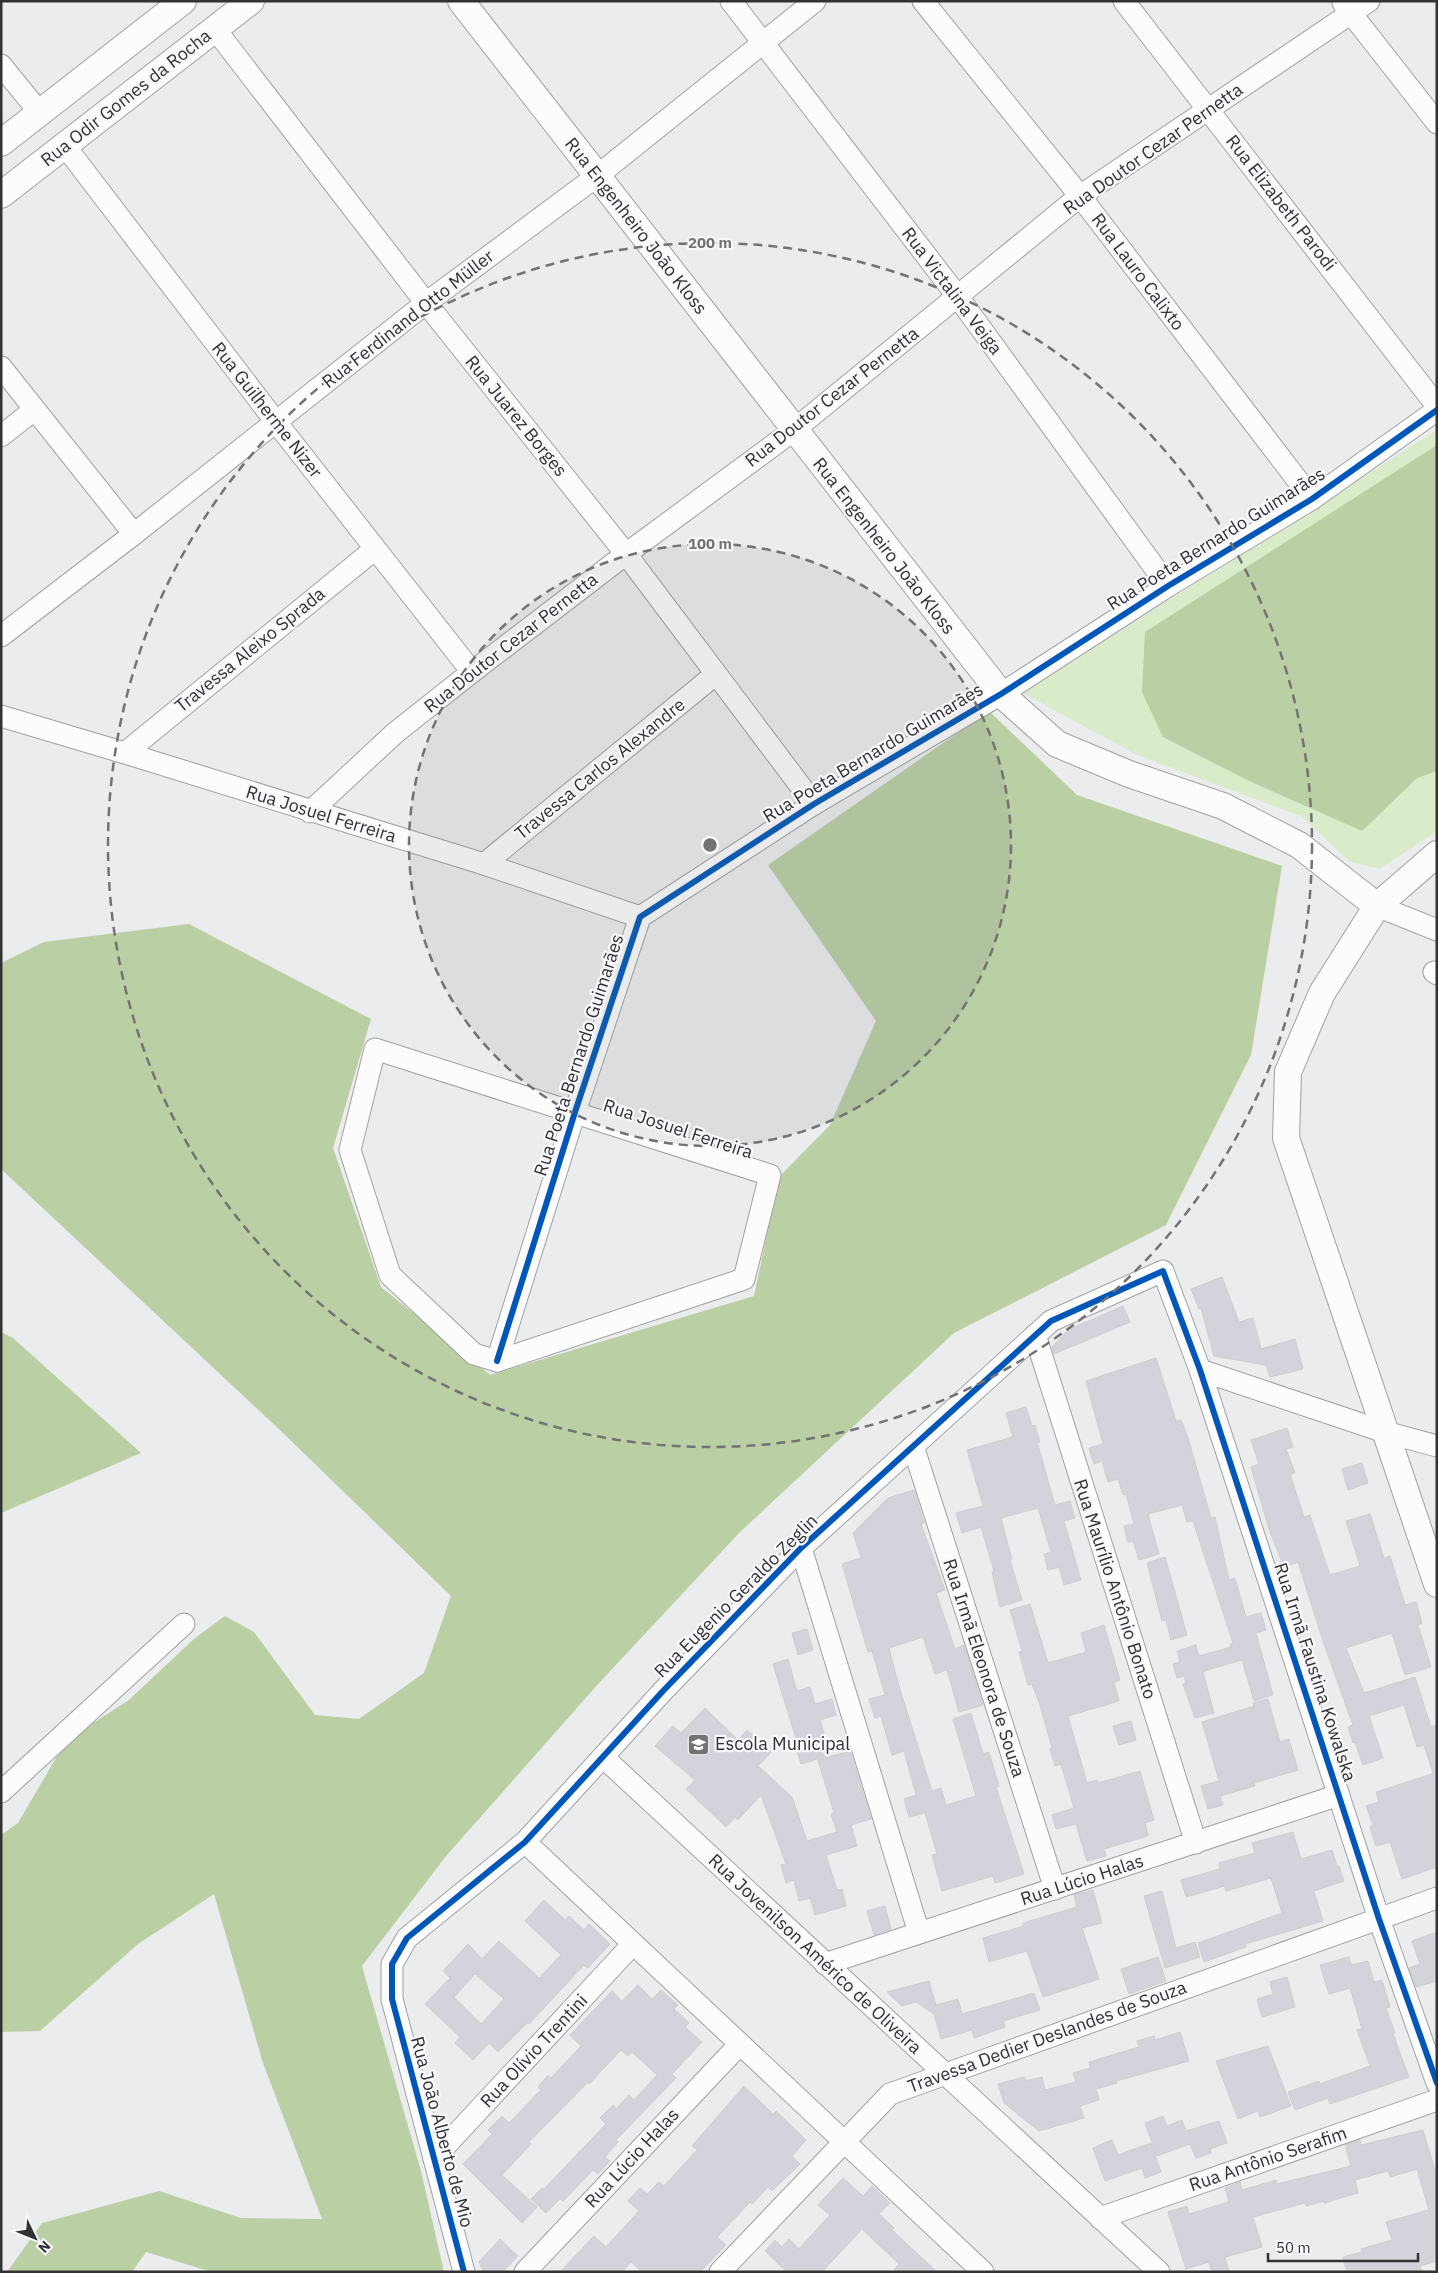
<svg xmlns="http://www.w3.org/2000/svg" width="1438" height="2273" font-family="'IBM Plex Sans',sans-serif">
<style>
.green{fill:#d9ebc8}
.forest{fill:#bacfa4}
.building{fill:#d3d4db;stroke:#cccdce;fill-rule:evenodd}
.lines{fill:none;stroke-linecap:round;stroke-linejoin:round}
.minor-casing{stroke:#a0a1a2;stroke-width:23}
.tertiary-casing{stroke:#a0a1a2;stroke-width:28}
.minor{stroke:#fcfcfc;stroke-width:21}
.tertiary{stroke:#fcfcfc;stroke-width:26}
.cycleway-casing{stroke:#f8f8fc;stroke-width:9}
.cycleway{stroke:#0057b8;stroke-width:6}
.ring{fill:none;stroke:#737375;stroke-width:2.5;stroke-dasharray:9 6}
.labels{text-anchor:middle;stroke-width:4.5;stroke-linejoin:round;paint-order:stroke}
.street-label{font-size:18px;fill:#323234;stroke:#f8f8fc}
.poi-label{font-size:18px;fill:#323234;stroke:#f8f8fc;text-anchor:start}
.centre{fill:#737375;stroke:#f8f8fc;stroke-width:2.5}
.ring-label{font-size:15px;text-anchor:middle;font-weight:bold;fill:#737375;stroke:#f8f8fc;stroke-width:4.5;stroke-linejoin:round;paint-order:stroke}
</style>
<rect width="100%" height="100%" fill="#ebeced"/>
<!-- green -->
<polygon class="green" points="1437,430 1437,831 1379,869 1349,861 1301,816 1137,755 1023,693"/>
<!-- forest -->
<g class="forest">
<polygon points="1437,445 1437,771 1417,778 1362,831 1247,780 1163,737 1142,692 1145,632"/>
<polygon points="989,711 1077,795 1282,866 1251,1055 1166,1225 954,1333 740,1532 599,1683 446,1856 362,1966 421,2171 444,2272 212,2272 146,2252 132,2272 7,2272 42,2223 159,2191 241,2218 322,2219 263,2063 214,1894 138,1944 40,2031 1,2032 1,1835 18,1823 60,1751 84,1729 129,1700 195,1638 225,1616 254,1632 315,1715 359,1719 424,1673 451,1596 282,1432 1,1169 1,963 44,942 189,924 371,1019 333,1148 381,1287 490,1375 754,1296 779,1177 830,1125 876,1021 768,865"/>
<polygon points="1,1332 13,1338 141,1453 1,1513"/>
</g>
<!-- building -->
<g class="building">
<polygon points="1222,1277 1239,1322 1253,1318 1261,1349 1295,1339 1303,1369 1270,1377 1266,1365 1214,1356 1201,1308 1199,1309 1191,1289"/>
<polygon points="1123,1306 1130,1322 1054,1354 1052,1347 1068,1330"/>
<polygon points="1156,1358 1176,1421 1181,1420 1188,1438 1211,1518 1215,1517 1229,1580 1235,1578 1246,1617 1261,1613 1266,1630 1256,1633 1273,1695 1254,1701 1242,1660 1211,1669 1203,1672 1214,1713 1195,1718 1183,1684 1186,1683 1184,1676 1177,1678 1173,1664 1180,1662 1177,1651 1196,1645 1199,1656 1231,1647 1230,1644 1233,1643 1193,1521 1187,1522 1182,1505 1148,1514 1159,1554 1139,1560 1133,1541 1128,1542 1124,1526 1134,1524 1126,1494 1123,1495 1118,1479 1108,1482 1102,1461 1094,1464 1089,1448 1103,1444 1086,1381"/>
<polygon points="1026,1407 1032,1426 1035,1425 1040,1442 1037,1442 1055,1505 1070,1501 1075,1518 1064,1521 1081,1580 1064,1585 1059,1567 1048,1570 1044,1554 1051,1552 1038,1508 1001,1518 1012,1559 1010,1560 1022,1600 1000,1607 992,1572 994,1571 981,1527 962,1533 956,1513 983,1506 967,1450 1013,1437 1006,1413"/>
<polygon points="1287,1428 1293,1447 1286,1449 1295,1473 1290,1474 1304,1517 1310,1515 1330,1575 1360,1566 1346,1521 1370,1514 1384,1558 1390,1556 1405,1605 1416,1602 1422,1623 1418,1625 1431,1667 1405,1675 1392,1633 1346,1648 1364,1693 1415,1677 1431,1727 1437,1725 1437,1867 1402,1879 1390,1842 1376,1846 1370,1827 1373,1825 1366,1806 1379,1802 1376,1792 1435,1773 1433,1773 1424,1745 1417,1747 1404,1705 1369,1716 1383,1758 1363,1765 1355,1742 1353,1743 1348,1727 1353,1725 1324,1644 1298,1562 1284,1567 1269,1529 1251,1467 1259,1464 1251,1440"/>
<polygon points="1362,1463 1368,1483 1348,1490 1342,1469"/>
<polygon points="914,1490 924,1523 921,1524 945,1590 936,1593 955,1649 964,1645 983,1705 959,1712 947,1670 935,1674 923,1637 889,1648 898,1683 932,1791 941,1788 946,1805 976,1796 953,1719 971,1713 983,1754 989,1752 999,1786 996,1787 1024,1874 995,1883 993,1876 942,1891 932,1855 937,1854 925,1813 909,1817 904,1799 916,1795 904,1751 892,1755 881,1716 875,1718 869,1699 885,1695 872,1651 868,1652 842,1564 861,1558 853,1533 888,1498"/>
<polygon points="1165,1557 1187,1635 1171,1640 1166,1620 1162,1621 1147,1563"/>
<polygon points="1030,1604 1048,1663 1086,1652 1081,1633 1104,1625 1120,1680 1114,1682 1119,1701 1068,1716 1087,1783 1097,1780 1098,1783 1140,1771 1154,1820 1145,1823 1148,1836 1104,1849 1106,1856 1087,1861 1076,1824 1056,1829 1052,1815 1074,1808 1061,1764 1055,1766 1050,1749 1052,1748 1040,1705 1032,1684 1028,1685 1019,1652 1022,1651 1010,1610"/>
<polygon points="807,1629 813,1650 798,1655 792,1633"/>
<polygon points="788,1659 797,1691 810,1687 815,1704 832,1699 836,1715 820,1720 830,1755 801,1764 796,1748 799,1748 773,1664"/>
<polygon points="1268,1699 1280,1742 1289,1739 1298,1770 1254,1783 1255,1786 1220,1796 1223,1805 1208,1809 1201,1786 1219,1781 1202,1722 1254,1706 1253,1703"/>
<polygon points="705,1708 738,1740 747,1730 771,1752 758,1766 792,1797 807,1841 837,1832 831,1814 834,1813 818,1760 850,1751 871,1819 851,1825 857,1846 826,1855 837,1890 842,1889 846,1906 815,1915 810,1898 799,1901 794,1880 786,1883 781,1865 786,1864 761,1795 738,1820 735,1817 726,1827 686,1789 695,1780 655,1746 673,1726 681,1733"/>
<polygon points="1131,1721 1136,1740 1119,1745 1113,1726"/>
<polygon points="1293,1832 1301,1859 1332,1850 1337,1866 1339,1866 1344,1881 1314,1891 1323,1921 1245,1944 1246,1947 1204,1962 1198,1943 1282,1913 1271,1878 1226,1891 1225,1886 1186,1897 1181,1880 1220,1869 1219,1863 1255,1853 1252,1843"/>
<polygon points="1093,1890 1102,1923 1082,1928 1099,1979 1043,1997 1027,1951 989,1962 983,1938 1024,1926 1023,1923 1077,1907 1074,1895"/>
<polygon points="1162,1891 1176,1948 1195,1942 1200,1957 1165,1968 1144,1896"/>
<path d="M544,1900L565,1920L569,1916L584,1930L589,1924L610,1944L588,1968L584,1965L529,2024L528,2022L498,2052L489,2043L473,2060L455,2043L460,2037L425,2004L450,1978L443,1971L468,1944L482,1959L499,1941L539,1978L561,1955L525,1921ZM475,1974L504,1999L481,2024L454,1997Z"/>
<polygon points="885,1906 891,1929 874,1935 867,1911"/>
<polygon points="1437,1932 1437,1981 1416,1987 1409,1968 1420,1964 1412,1941"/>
<polygon points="1158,1957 1166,1981 1129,1994 1121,1969"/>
<polygon points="1349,1957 1351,1965 1368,1961 1374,1982 1382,1980 1390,2007 1386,2008 1395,2033 1393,2034 1409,2077 1330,2104 1328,2098 1295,2110 1288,2092 1319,2081 1320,2084 1370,2066 1357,2030 1362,2029 1350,1988 1329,1994 1320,1965"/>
<polygon points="1287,1977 1295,2007 1262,2017 1257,1999 1273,1994 1270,1982"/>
<polygon points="929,1981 936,2005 958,1999 962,2014 1034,1993 1040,2010 1003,2021 1005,2027 974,2038 972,2030 941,2039 934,2014 916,2002 902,2006 887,1992"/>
<polygon points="638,1985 652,1999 661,1990 678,2005 674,2009 689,2023 685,2027 702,2042 672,2074 676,2078 616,2140 618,2142 605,2157 610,2161 598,2174 593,2170 563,2201 560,2199 546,2213 531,2199 542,2188 544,2189 606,2124 600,2118 613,2105 616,2109 629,2095 634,2100 657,2075 632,2052 628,2056 621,2050 589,2084 588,2082 529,2142 531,2144 502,2175 537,2207 522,2223 463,2164 492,2134 488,2130 502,2116 509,2123 541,2090 538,2087 548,2075 551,2078 581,2046 570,2035 612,1991 622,2001"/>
<polygon points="1180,2032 1189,2061 1116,2081 1117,2083 1096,2089 1099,2100 1080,2106 1084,2118 1039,2131 1004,2103 998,2084 1024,2077 1026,2081 1042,2077 1045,2090 1076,2082 1073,2073 1090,2068 1089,2062 1139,2047 1137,2041 1154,2036 1155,2040"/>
<polygon points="1268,2046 1291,2106 1260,2117 1258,2111 1238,2119 1216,2061"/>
<polygon points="744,2086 773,2114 776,2111 806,2140 792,2156 800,2164 772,2191 768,2187 752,2204 750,2202 717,2237 726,2245 700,2272 642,2272 631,2262 622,2272 560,2272 594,2236 606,2247 639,2211 628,2201 640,2188 647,2194 659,2182 664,2186 697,2150 692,2146"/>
<polygon points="1163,2116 1167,2126 1182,2120 1186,2131 1219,2121 1227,2143 1210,2149 1211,2153 1196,2158 1190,2144 1157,2156 1145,2123"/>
<polygon points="1423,2130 1437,2177 1437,2261 1420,2266 1422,2272 1347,2272 1343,2257 1362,2252 1361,2249 1392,2240 1386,2222 1429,2210 1417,2169 1390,2177 1388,2171 1355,2180 1358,2193 1324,2203 1324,2201 1306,2206 1305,2203 1253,2217 1262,2247 1225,2257 1229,2272 1212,2272 1209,2262 1186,2269 1168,2212 1187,2206 1189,2214 1229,2202 1225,2188 1240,2182 1242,2190 1276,2180 1277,2184 1351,2166 1345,2145 1360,2140 1361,2145"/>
<polygon points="1112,2140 1118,2155 1151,2143 1161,2172 1145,2178 1142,2168 1105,2181 1093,2148"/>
<polygon points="843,2178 863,2196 872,2186 890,2203 879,2214 894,2228 892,2230 937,2272 892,2272 899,2264 862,2229 822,2272 787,2272 765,2251 775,2240 782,2247 789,2239 799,2249 830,2215 818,2205"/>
<polygon points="500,2239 518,2256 503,2272 484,2272 479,2262"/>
</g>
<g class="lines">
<defs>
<g id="minor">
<polyline points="731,1 958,297 1168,586"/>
<polyline points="923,1 1080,196 1312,499"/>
<polyline points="1124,1 1437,406"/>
<polyline points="1343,3 1437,123"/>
<polyline points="215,29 426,303 626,554 814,804"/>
<polyline points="1,65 40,113"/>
<polyline points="65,146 276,422 472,672"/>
<polyline points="1,367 134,534"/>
<polyline points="1,436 34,410"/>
<polyline points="1,636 134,534 426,303 597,176 815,1"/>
<polyline points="1,716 125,753 484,864 640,917"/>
<polyline points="125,753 375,549"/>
<polyline points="310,812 395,733 472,672 626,554 794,430 1080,196 1369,1"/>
<polyline points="484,864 716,674"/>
<polyline points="1377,906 1437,930"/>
<polyline points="1434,972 1437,974"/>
<polygon points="375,1049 770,1175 744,1279 497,1361 474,1354 390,1275 350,1150"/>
<polyline points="1035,1335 1196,1843"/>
<polyline points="497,1361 575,1112 640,917 814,804 1001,694 1168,586 1312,499 1437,410"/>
<polyline points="1200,1370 1385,1432 1437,1446"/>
<polyline points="913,1446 1055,1889"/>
<polyline points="801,1548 919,1933"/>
<polyline points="603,1757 1159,2272"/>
<polyline points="1,1792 184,1624"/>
<polyline points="525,1842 983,2272"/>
<polyline points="825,1964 1339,1795"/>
<polyline points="434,2158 633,1944"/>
<polyline points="1100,2218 1437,2100"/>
<polyline points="464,2272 392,1999 392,1964 407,1938 525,1842 663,1691 801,1548 1051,1321 1163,1271 1200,1370 1379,1919 1437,2083"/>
<polyline points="525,2272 740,2044"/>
<polyline points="720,2272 890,2094 1437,1898"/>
</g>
<g id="tertiary">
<polyline points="461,1 1001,694 1057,744 1129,774 1223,806 1299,845 1377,906"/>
<polyline points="1,143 183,1"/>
<polyline points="1,195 251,1"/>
<polyline points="1437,854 1377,906 1322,993 1288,1072 1286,1138 1437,1584"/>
</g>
</defs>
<!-- minor casing -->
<use href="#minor" class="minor-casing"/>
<!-- tertiary casing -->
<use href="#tertiary" class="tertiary-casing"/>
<!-- minor -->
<use href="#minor" class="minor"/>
<!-- tertiary -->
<use href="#tertiary" class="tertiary"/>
<defs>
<g id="cycleway">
<polyline points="497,1361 575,1112 640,917 814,804 1001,694 1168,586 1312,499 1437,410"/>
<polyline points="464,2272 392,1999 392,1964 407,1938 525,1842 663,1691 801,1548 1051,1321 1163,1271 1200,1370 1379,1919 1437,2083"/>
</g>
</defs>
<!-- cycleway casing -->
<use href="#cycleway" class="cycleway-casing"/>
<!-- cycleway -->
<use href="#cycleway" class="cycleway"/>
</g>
<!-- distance rings -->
<circle cx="710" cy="845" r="301" fill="#737375" fill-opacity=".12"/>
<g class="ring">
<circle cx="710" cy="845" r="301"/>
<circle cx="710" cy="845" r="602"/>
</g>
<!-- icons -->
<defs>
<symbol id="school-square" viewBox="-11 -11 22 22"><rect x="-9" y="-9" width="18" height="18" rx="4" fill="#737375" stroke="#f8f8fc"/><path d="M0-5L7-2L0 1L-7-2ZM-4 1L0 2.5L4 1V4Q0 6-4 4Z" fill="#fff"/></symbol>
</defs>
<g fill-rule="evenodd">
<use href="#school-square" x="686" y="1732" width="25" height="25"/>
</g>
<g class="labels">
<!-- street labels -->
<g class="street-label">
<text transform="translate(126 98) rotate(-38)" y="6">Rua Odir Gomes da Rocha</text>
<text transform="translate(1153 149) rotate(-35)" y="6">Rua Doutor Cezar Pernetta</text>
<text transform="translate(1281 203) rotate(52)" y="6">Rua Elizabeth Parodi</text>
<text transform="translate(636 226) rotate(52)" y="6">Rua Engenheiro João Kloss</text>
<text transform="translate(1138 272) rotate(53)" y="6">Rua Lauro Calixto</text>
<text transform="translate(952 291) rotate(53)" y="6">Rua Victalina Veiga</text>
<text transform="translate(408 319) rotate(-38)" y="6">Rua Ferdinand Otto Müller</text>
<text transform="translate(832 397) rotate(-38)" y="6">Rua Doutor Cezar Pernetta</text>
<text transform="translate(267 410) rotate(52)" y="6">Rua Guilherme Nizer</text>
<text transform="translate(516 416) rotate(51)" y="6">Rua Juarez Borges</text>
<text transform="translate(1216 539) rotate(-32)" y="6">Rua Poeta Bernardo Guimarães</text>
<text transform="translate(884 546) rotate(52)" y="6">Rua Engenheiro João Kloss</text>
<text transform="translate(511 643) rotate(-38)" y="6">Rua Doutor Cezar Pernetta</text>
<text transform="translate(250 650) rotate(-39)" y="6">Travessa Aleixo Sprada</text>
<text transform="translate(873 753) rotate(-31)" y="6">Rua Poeta Bernardo Guimarães</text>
<text transform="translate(600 769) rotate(-39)" y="6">Travessa Carlos Alexandre</text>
<text transform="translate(321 814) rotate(17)" y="6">Rua Josuel Ferreira</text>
<text transform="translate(579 1055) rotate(-72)" y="6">Rua Poeta Bernardo Guimarães</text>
<text transform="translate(678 1129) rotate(18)" y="6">Rua Josuel Ferreira</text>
<text transform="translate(1115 1589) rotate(72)" y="6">Rua Maurílio Antônio Bonato</text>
<text transform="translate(736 1596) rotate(-45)" y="6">Rua Eugenio Geraldo Zeglin</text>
<text transform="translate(984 1668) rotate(72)" y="6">Rua Irmã Eleonora de Souza</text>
<text transform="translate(1315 1672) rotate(72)" y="6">Rua Irmã Faustina Kowalska</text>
<text transform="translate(1082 1880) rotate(-18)" y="6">Rua Lúcio Halas</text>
<text transform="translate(815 1954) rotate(43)" y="6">Rua Jovenilson Américo de Oliveira</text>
<text transform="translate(1047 2037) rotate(-20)" y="6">Travessa Dedier Deslandes de Souza</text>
<text transform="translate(534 2051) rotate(-47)" y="6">Rua Olívio Trentini</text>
<text transform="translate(442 2132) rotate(75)" y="6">Rua João Alberto de Mio</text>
<text transform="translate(632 2158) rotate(-47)" y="6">Rua Lúcio Halas</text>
<text transform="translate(1268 2159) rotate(-19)" y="6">Rua Antônio Serafim</text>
</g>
<!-- poi labels -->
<g class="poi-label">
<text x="715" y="1750">Escola Municipal</text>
</g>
</g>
<circle cx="710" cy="845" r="8" class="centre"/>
<g class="ring-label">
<text x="710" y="248">200 m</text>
<text x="710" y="549">100 m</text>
</g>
<!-- border -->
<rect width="1438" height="2273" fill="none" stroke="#323234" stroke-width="5"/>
<!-- north arrow -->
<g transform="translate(35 2238) rotate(133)" stroke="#f8f8fc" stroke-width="4" paint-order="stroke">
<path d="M0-4L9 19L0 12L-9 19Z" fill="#323234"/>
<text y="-8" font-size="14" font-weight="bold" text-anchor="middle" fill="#323234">N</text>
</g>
<!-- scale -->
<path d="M1268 2253v8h150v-8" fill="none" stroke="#323234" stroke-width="2.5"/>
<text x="1276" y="2253" font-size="15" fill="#323234" stroke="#f8f8fc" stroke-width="4" paint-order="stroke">50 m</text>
</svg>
